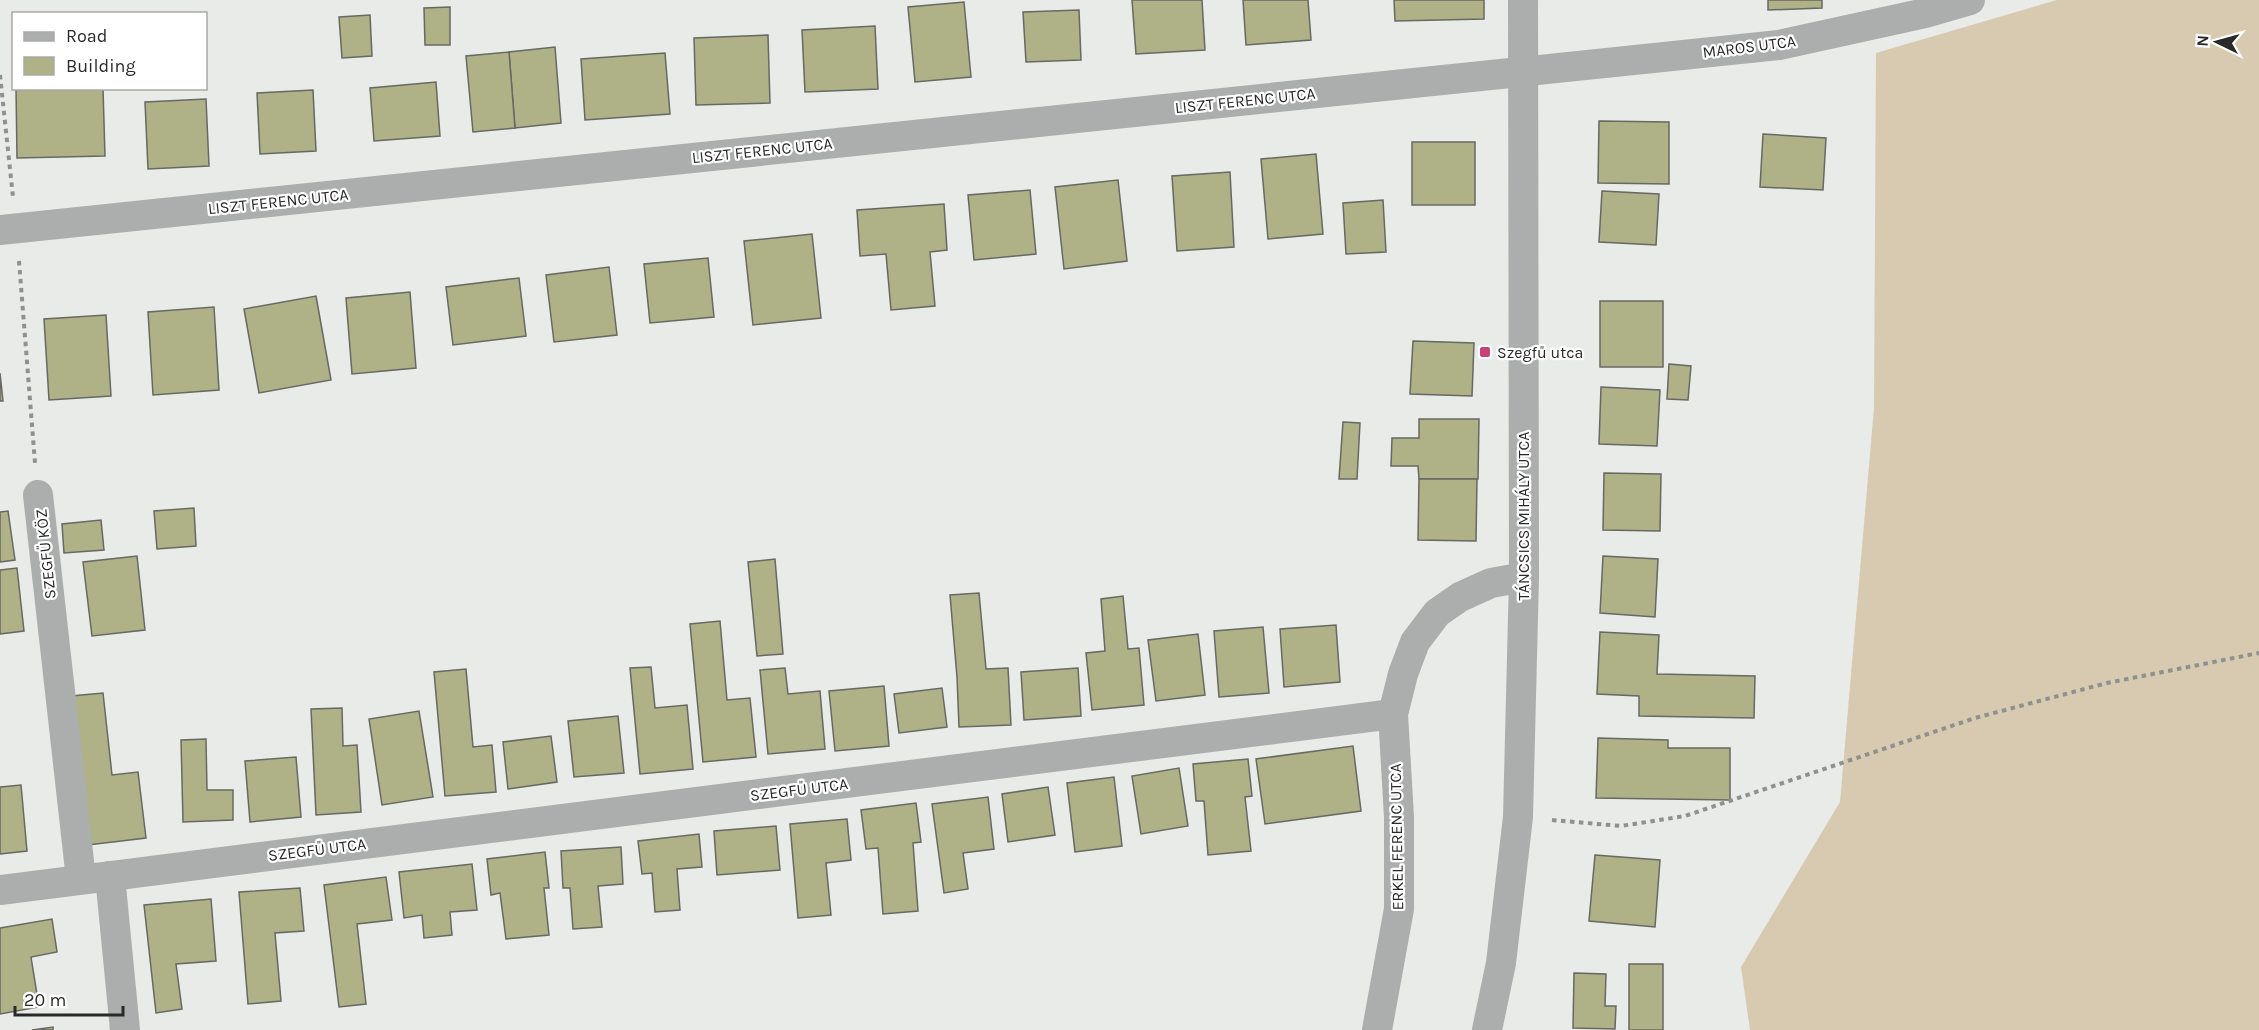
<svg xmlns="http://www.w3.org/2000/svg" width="2259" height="1030" font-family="Karla,sans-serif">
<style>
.grass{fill:#d7cab0}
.building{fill:#aeb286;stroke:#686864;stroke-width:1.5}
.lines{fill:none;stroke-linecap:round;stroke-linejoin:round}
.path{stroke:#8f918e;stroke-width:4;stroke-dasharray:4.5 4.5;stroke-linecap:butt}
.minor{stroke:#acaead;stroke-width:30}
.poi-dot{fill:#ca4077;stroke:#fff;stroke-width:2}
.labels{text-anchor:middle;stroke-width:4.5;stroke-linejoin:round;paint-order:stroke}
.street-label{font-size:16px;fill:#292a28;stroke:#fff}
.poi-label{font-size:16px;fill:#292a28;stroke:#fff;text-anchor:start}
</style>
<rect width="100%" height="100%" fill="#e8ebe7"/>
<!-- grass -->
<polygon class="grass" points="2057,0 2259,0 2259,1030 1750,1030 1741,967 1840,802 1874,408 1876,53"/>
<!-- building -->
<g class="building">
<polygon points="1132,0 1202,0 1205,50 1136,54"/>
<polygon points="1243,0 1308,0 1311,40 1246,45"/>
<polygon points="1394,0 1484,0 1484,19 1395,21"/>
<polygon points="1768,0 1822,0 1822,8 1768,10"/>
<polygon points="964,2 971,77 915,82 908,7"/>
<polygon points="450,7 450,45 425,45 424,8"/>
<polygon points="1079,10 1081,60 1026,62 1023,12"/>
<polygon points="370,15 372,56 342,58 339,17"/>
<polygon points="875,26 878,89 805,92 802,30"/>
<polygon points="768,35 770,103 696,105 694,38"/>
<polygon points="555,47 561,123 515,128 509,52"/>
<polygon points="509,52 515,128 473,132 466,56"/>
<polygon points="665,53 670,114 585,120 581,59"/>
<polygon points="436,82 440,136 374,141 370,88"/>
<polygon points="16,88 103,88 105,156 17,158"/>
<polygon points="313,90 316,151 260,154 257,93"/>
<polygon points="206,99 209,166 148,169 145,102"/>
<polygon points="1599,121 1669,122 1669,184 1598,183"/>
<polygon points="1763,134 1826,138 1823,190 1760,187"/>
<rect x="1412" y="142" width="63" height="63"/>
<polygon points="1316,154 1323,234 1268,239 1261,159"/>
<polygon points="1230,172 1234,247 1177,251 1172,176"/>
<polygon points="1118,180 1127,261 1064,269 1055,187"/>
<polygon points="1030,190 1036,254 974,260 968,195"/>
<polygon points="1602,191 1659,194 1656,245 1599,242"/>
<polygon points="1383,200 1386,252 1346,254 1343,203"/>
<polygon points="944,204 947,250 930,252 935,306 891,310 886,254 860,256 857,210"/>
<polygon points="812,234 821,318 753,325 744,241"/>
<polygon points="708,258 714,317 650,323 644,264"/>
<polygon points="609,267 617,335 554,342 546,275"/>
<polygon points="519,278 526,336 453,345 446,287"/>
<polygon points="410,292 416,368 352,374 346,298"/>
<polygon points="316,296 331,380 259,393 244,309"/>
<rect x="1600" y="301" width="63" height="66"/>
<polygon points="214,307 219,390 153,395 148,312"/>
<polygon points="106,315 111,396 49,400 44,319"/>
<polygon points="1413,341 1474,343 1472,396 1410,394"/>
<polygon points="1669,364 1691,366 1688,400 1667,399"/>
<polygon points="0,373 3,401 0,401"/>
<polygon points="1601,387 1660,390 1657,446 1599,444"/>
<polygon points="1419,419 1479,419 1478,479 1419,479 1418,466 1391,466 1392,438 1419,438"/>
<polygon points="1343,422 1360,423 1357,479 1339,479"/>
<polygon points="1604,473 1661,474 1660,531 1603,530"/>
<polygon points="1419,479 1477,479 1476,541 1418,540"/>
<polygon points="194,508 196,546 157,549 154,511"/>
<polygon points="8,511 15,560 0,562 0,512"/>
<polygon points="101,520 104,550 64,553 62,524"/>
<polygon points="137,556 145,630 92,636 83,562"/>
<polygon points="1603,556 1658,559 1655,617 1600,613"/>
<polygon points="775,559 783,654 757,656 748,562"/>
<polygon points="17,568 24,631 0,634 0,570"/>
<polygon points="979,593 986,669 1008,668 1011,725 959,727 957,677 950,595"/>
<polygon points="1123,596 1128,649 1139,648 1144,705 1092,710 1086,653 1105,651 1101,599"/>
<polygon points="720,621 727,700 750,698 756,757 703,762 690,624"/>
<polygon points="1336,625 1340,682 1284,687 1280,629"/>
<polygon points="1263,627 1269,693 1219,697 1214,631"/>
<polygon points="1600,632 1659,635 1657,674 1755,676 1754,718 1639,716 1639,696 1597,694"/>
<polygon points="1198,634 1205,695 1156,701 1148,640"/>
<polygon points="651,667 655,708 687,705 693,769 640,774 630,668"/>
<polygon points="785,668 788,694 820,691 825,749 768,754 760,670"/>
<polygon points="1078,668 1081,716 1024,720 1021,672"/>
<polygon points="466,669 473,747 492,745 496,792 445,796 434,672"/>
<polygon points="884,686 889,746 835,751 829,691"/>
<polygon points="942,688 947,727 899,733 894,694"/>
<polygon points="103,693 112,775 138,772 146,838 88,845 71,696"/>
<polygon points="342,708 343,746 357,745 361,812 316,815 311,709"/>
<polygon points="419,711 433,797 382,805 369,719"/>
<polygon points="618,716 624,773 574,777 568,721"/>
<polygon points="551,736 557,782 508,789 503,742"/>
<polygon points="1598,738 1668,740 1668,748 1730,748 1730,800 1596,798"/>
<polygon points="206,739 207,790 233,790 233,820 183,822 181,740"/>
<polygon points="1353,746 1361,811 1265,824 1256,759"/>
<polygon points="296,757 301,817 250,822 245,761"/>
<polygon points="1248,759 1252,796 1245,797 1251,851 1208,855 1204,801 1196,801 1193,764"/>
<polygon points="1179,768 1188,826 1141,834 1132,776"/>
<polygon points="1114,777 1122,846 1075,852 1067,783"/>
<polygon points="21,785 27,851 0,854 0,787"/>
<polygon points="1048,787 1055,835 1008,842 1002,794"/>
<polygon points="988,797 994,849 963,853 968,889 944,893 932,804"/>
<polygon points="916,803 921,842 913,843 918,911 883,914 878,848 866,849 861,810"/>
<polygon points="847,819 851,860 826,863 831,915 798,918 790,824"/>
<polygon points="776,826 780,870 717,875 714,831"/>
<polygon points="699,834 702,867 677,869 680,910 655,912 652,873 642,874 638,841"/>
<polygon points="621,847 623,884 598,886 602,927 573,929 570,888 563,888 561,851"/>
<polygon points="545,852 549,888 544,888 549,935 506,939 500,893 491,895 487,859"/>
<polygon points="1595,855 1660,860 1655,927 1589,921"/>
<polygon points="472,864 477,910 450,912 452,935 424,938 422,915 404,918 399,872"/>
<polygon points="386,877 392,920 357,924 366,1004 339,1007 324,885"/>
<polygon points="300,888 304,931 275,933 281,1001 248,1004 239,892"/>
<polygon points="211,899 216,961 176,964 182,1009 156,1013 144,905"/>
<polygon points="52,919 57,952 31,957 39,1007 0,1014 0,928"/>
<rect x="1629" y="964" width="34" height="66"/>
<polygon points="1574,973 1606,974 1605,1006 1616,1006 1615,1029 1573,1028"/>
<polygon points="53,1027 53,1030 32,1030"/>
</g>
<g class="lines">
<!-- path -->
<g class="path">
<polyline points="0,75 13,197"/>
<polyline points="19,261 35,463"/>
<polyline points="1552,820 1621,826 1685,816 1975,718 2107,683 2259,653"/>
</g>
<!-- minor -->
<g class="minor">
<polyline points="0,230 1779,45 1925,13 1970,0"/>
<polyline points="38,495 81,879"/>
<polyline points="110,876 125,1030"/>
<polyline points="0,890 1393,714"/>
<polyline points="1377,1030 1399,909 1399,817 1393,714 1403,674 1415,642 1437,613 1460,597 1491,583 1524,577"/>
<polyline points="1487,1030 1501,963 1518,817 1524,577 1523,0"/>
</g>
</g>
<!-- markers -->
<rect class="poi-dot" x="1479" y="346" width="12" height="12" rx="3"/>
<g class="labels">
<!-- street labels -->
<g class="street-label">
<text transform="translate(1749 46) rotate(-7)" y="6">MAROS UTCA</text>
<text transform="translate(1245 100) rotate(-6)" y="6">LISZT FERENC UTCA</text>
<text transform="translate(762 150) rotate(-6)" y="6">LISZT FERENC UTCA</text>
<text transform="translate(278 201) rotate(-6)" y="6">LISZT FERENC UTCA</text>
<text transform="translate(1523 516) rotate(-90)" y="6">TÁNCSICS MIHÁLY UTCA</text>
<text transform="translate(45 554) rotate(-96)" y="6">SZEGFŰ KÖZ</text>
<text transform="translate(799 789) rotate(-7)" y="6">SZEGFŰ UTCA</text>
<text transform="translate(1396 837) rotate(-91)" y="6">ERKEL FERENC UTCA</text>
<text transform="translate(317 849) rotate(-7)" y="6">SZEGFŰ UTCA</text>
</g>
<!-- poi labels -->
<g class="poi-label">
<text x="1497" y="358">Szegfű utca</text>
</g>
</g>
<!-- legend -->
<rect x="12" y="12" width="195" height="78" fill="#ffffff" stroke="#a9aaa9" stroke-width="1.5"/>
<rect x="24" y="32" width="30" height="9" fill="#acaead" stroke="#a9aaa9" stroke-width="1.5"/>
<text x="66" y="42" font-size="18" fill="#292a28">Road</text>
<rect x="24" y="57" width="30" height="18" fill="#aeb286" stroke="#a9aaa9" stroke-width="1.5"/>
<text x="66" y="72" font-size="18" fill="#292a28">Building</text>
<!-- north arrow -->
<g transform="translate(2217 42) rotate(275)" stroke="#ffffff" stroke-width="4.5" paint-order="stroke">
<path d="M0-4.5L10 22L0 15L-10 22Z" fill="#292a28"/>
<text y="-9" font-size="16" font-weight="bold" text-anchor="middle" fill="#292a28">N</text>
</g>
<!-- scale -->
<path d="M15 1006v9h108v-9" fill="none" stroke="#292a28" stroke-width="3"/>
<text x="24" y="1006" font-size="18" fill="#292a28" stroke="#ffffff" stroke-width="4.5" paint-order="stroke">20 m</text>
</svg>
